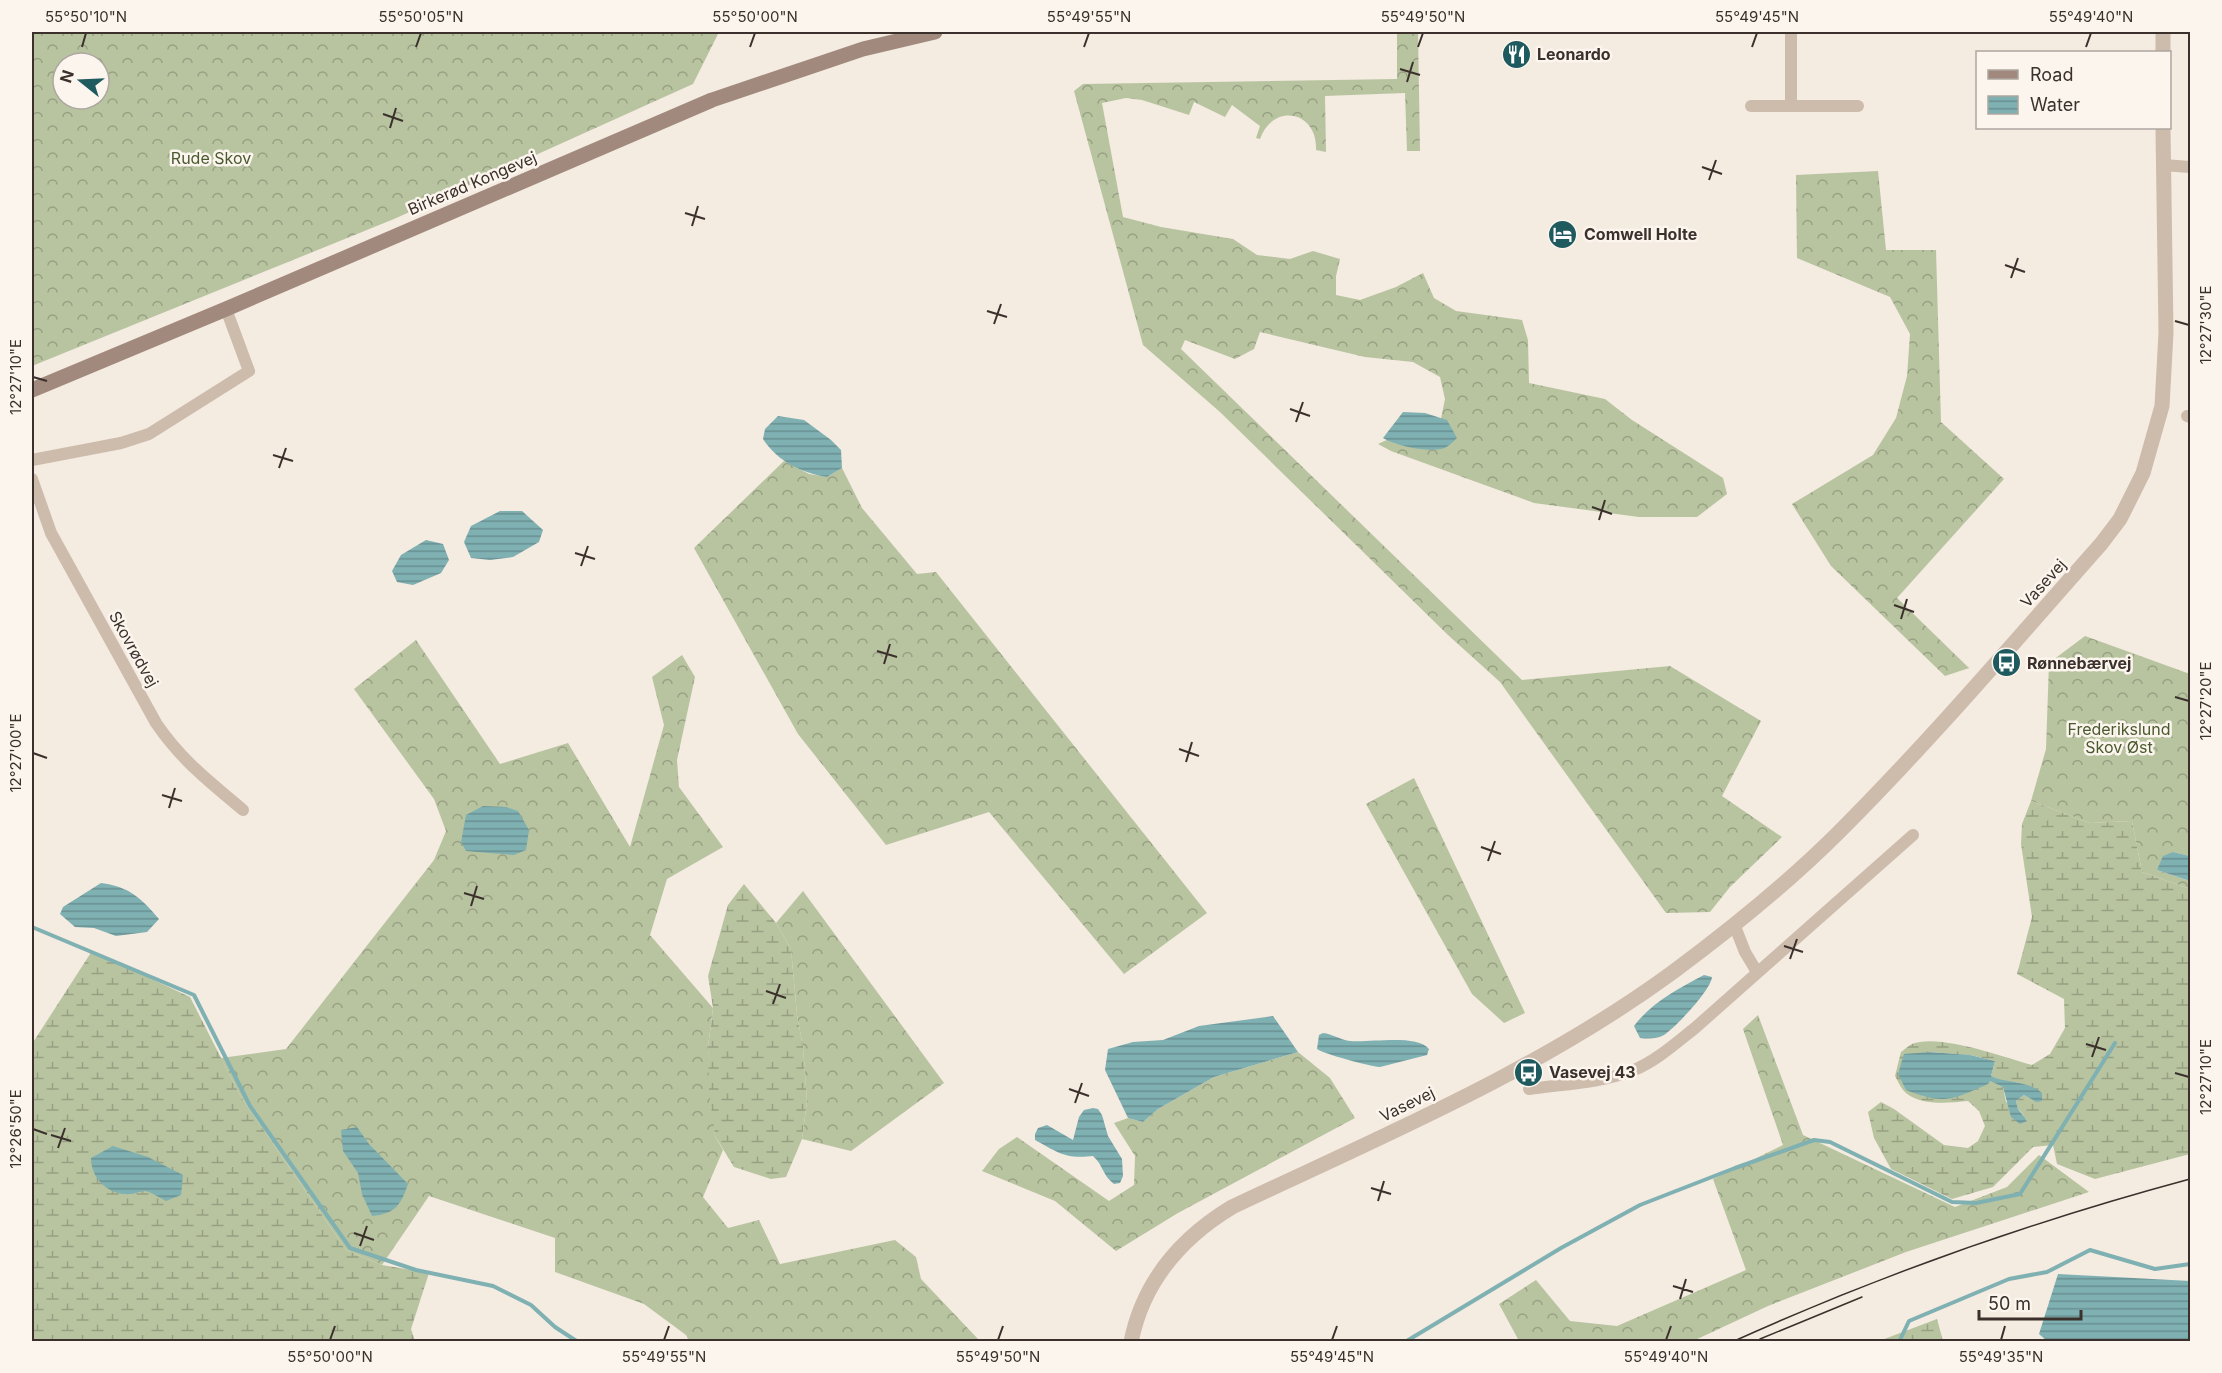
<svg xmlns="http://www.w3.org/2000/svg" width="2222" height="1373" font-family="Inter,sans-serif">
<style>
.forest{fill:url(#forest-crowns);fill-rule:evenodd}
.wetland{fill:url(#wetland-marsh);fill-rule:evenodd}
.water{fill:url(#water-rules)}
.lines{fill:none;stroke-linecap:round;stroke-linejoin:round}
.stream{stroke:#7fb0b2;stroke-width:4}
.minor{stroke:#cdbbac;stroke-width:12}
.tertiary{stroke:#cdbbac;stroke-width:15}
.secondary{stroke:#a18a7d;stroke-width:15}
.tram{stroke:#3b302b;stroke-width:1.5}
.ticks{fill:none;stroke:#3b302b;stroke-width:2}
.labels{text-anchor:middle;stroke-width:5;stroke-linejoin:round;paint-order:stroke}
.poi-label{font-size:16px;font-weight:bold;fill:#3b302b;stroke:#fbf5ee;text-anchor:start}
.park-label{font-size:16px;fill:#4a5a2e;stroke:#fbf5ee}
.street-label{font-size:16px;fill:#3b302b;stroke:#fbf5ee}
.neatline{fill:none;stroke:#3b302b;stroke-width:2}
.ticks-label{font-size:15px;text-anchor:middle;fill:#3b302b}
</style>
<defs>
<pattern id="forest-crowns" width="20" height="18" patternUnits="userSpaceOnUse" patternTransform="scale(1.5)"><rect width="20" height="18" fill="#b8c4a0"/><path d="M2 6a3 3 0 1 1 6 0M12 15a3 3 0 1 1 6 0" fill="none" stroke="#97a083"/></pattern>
<pattern id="wetland-marsh" width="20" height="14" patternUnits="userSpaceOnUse" patternTransform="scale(1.5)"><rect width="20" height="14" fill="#b8c4a0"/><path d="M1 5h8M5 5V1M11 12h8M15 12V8" fill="none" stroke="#97a083"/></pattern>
<pattern id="water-rules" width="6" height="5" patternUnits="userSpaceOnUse" patternTransform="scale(1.5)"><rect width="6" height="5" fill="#7fb0b2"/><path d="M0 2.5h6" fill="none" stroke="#699091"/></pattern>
</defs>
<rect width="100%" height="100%" fill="#f4ebe1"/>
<!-- forest -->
<g class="forest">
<path d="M32,32H719L693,84L394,219L32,366ZM63,63H99V99H63Z"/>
<path d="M1397,32H1418L1420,151H1407L1405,93L1325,96L1326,152L1316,150C1318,111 1273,102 1260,139L1256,138L1260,126L1232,105L1225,117L1194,102L1189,115L1142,100L1126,98L1102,103L1123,217L1161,227L1233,239L1257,255L1290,259L1313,251L1340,259L1336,276V295L1360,300L1396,287L1423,273L1434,298L1456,311L1522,320L1528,340L1529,383L1605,399L1632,420L1723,478L1727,494L1697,517H1639L1534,503L1391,451L1378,444L1393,437L1437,438L1445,399L1440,377L1413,362L1365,357L1260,332L1254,349L1235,359L1185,340L1181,349L1522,680L1670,666L1761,721L1722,796L1782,837L1730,887L1710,912L1666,913L1500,682L1448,635L1220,412L1143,345L1074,91L1083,84L1397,79Z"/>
<polygon points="1878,171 1886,250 1936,250 1941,422 2004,479 1897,598 1969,668 1945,676 1831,566 1792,504 1873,455 1896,418 1907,376 1910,334 1890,297 1797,258 1796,175"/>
<polygon points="784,461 809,474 827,477 842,468 862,508 917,574 936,572 1207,913 1124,974 989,812 886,845 798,734 694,548"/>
<polygon points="2085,636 2190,674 2190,856 2173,852 2157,870 2190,881 2190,889 2142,872 2132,821 2090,823 2031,801 2046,749 2049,663"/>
<polygon points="416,640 500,764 568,743 630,847 664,725 652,677 682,655 695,677 677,760 679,787 723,847 667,879 650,935 713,1008 708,1047 715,1136 723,1150 703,1197 728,1228 759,1220 780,1264 895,1240 916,1257 921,1279 978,1339 989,1341 689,1341 686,1335 644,1304 555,1272 555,1238 429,1196 382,1265 346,1250 241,1097 221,1058 286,1049 434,860 446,831 434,799 354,689"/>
<polygon points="1414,778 1525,1013 1504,1023 1472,994 1366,804"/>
<polygon points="803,891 944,1083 851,1151 802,1139 807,1101 803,1047 797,1015 791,949 776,923"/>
<polygon points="1758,1015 1803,1135 1955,1207 2007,1187 2039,1155 2089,1192 1906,1252 1768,1306 1693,1341 1519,1341 1499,1304 1536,1280 1570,1321 1617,1326 1746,1270 1713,1179 1783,1145 1743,1029"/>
<polygon points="1298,1052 1330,1078 1355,1118 1178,1213 1116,1251 1055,1201 982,1171 999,1149 1017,1137 1109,1201 1134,1185 1135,1156 1114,1123 1128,1118 1143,1122 1158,1109 1214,1077"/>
</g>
<!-- wetland -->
<g class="wetland">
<path d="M2031,801L2090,823L2132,821L2142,872L2190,889V1154L2095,1179L2057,1164L2053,1145L2033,1147L1993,1187L1952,1199L1891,1169L1874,1138L1868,1112L1881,1102L1894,1109L1944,1145L1968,1148L1978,1141L1985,1126L1979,1111L1968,1101C1948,1103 1922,1106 1906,1093C1901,1089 1898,1081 1895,1076L1901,1052C1904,1050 1908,1046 1912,1044C1938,1033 2004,1057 2032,1065L2050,1054L2065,1028L2064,999L2017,974L2032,917L2021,844L2022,824ZM1930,1052L1970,1055L1995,1061L1991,1076L2002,1081L2020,1083L2036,1102L2024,1095L2016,1101L2018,1109L2024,1115L2006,1102L2003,1087Z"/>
<polygon points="744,884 776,923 791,949 797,1015 803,1047 807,1101 802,1139 786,1177 771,1179 734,1167 715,1136 709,1091 708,1047 713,1008 708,976 728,905"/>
<polygon points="92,951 190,997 241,1097 346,1250 382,1265 429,1273 411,1329 415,1341 32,1341 32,1044"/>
<polygon points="1937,1319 1943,1341 1879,1341"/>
</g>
<!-- water -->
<g class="water">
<path d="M1403,412L1425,413L1447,420L1457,438C1453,442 1447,448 1441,449C1424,452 1397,446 1383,438Z"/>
<path d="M778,416L804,420L831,440L841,450L842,468L827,477C802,473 778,462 763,439L765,429Z"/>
<polygon points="500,511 522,511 543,530 539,542 513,557 490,560 471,558 464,542 471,526"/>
<polygon points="426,540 443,544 449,560 441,573 413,585 397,582 392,571 401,555"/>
<polygon points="483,806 506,807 518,811 529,830 526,850 514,855 466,851 461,842 466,815"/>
<polygon points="2173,852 2190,856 2190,881 2157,870 2163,856"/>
<path d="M101,883C130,887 141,898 159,919L147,932L116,936L94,928L75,927L60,914L63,907Z"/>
<path d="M1704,975L1712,977C1711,990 1675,1028 1664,1035C1657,1039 1648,1039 1640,1038L1634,1026C1652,1002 1678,989 1704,975Z"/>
<polygon points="1273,1016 1298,1052 1214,1077 1158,1109 1143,1122 1128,1118 1105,1070 1108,1049 1133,1042 1163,1040 1199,1026"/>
<path d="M1323,1033C1332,1034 1341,1040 1350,1041C1370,1043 1417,1034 1429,1049L1427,1055L1380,1067C1369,1066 1324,1054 1317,1049L1319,1035Z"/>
<path d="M1930,1052L1970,1055L1995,1061L1991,1076C2008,1084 2027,1080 2042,1093V1101L2036,1102L2024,1095L2016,1101L2018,1109L2027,1121L2020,1124L2011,1117L2003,1087L1990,1081L1988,1084C1952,1100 1944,1105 1906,1090L1898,1074L1904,1054Z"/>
<path d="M1093,1108L1098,1109L1102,1115L1108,1136L1122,1159L1123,1176L1120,1183L1114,1184C1102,1175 1104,1166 1093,1156C1065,1159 1059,1153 1035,1140V1134L1038,1128L1047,1125L1073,1140L1079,1117L1084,1110Z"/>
<path d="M357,1127L369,1144L408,1184C401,1205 395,1214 372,1216L362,1194L358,1173L343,1151L341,1130Z"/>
<path d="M113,1146L148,1157L183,1175L181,1195L166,1201C160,1198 151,1192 145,1191C140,1191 135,1194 131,1194C109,1196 91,1179 91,1158Z"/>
<polygon points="2058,1274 2190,1281 2190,1341 2047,1341 2039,1334"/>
</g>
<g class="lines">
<!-- stream -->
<g class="stream">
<polyline points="32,927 194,995 250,1106 350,1248 416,1270 493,1286 531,1305 555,1327 578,1342"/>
<polyline points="1405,1342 1561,1248 1640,1205 1735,1168 1814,1140 1830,1142 1952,1202 1976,1203 2020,1194 2115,1043"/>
<polyline points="1899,1342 1909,1321 2009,1279 2047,1272 2090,1250 2155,1269 2190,1264"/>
</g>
<!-- minor -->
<g class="minor">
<polyline points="1751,106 1858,106"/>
<polyline points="1791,106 1791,32"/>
<polyline points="2163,165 2190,167"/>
<polyline points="2187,416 2190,417"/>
<polyline points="32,460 121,443 149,434 249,371 226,309"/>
<path d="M32,479L51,533L156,723C181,760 210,782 243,810"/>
<polyline points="1734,924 1745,952 1757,972"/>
<path d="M1529,1089C1563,1084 1602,1083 1634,1070C1656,1061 1676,1043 1695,1028L1913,835"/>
</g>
<!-- tertiary -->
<g class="tertiary">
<polyline points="2163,32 2163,52"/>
<path d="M1131,1342C1143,1282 1181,1238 1232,1207C1382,1136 1538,1071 1673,972C1731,929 1788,883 1839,832C1931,740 2015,641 2101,544L2120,519L2143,473L2162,406L2166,333L2163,128"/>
</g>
<!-- secondary -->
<polyline class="secondary" points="32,390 226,309 712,100 863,49 935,32"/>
<!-- tram -->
<g class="tram">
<polyline points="1760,1339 1862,1297"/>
<path d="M1732,1342C1880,1275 2034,1221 2190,1179"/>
</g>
</g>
<!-- ticks -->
<path class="ticks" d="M82,47L86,33M416,47L421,33M750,47L755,33M1084,47L1089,33M1418,47L1423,33M1752,47L1757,33M2086,47L2091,33M1400,69L1420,75M1407,82L1413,62M383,114L403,121M390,128L396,108M1702,167L1722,174M1709,180L1716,160M685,213L705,219M692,226L698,206M2005,265L2025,272M2011,278L2018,258M987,311L1007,317M2175,321L2189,325M994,324L1001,304M33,377L47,381M1290,409L1310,416M1296,422L1303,402M273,455L293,461M279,468L286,448M1592,507L1612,514M1599,520L1605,500M575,553L595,559M581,566L588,546M1894,605L1914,612M1901,619L1907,599M877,651L897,657M884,664L890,644M2175,697L2189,701M1179,749L1199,756M33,753L47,758M1186,762L1192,742M162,795L182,801M169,808L175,788M1481,847L1501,854M1488,861L1495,841M464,893L484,899M471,906L477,886M1784,946L1803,952M1790,959L1797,939M766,991L786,998M773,1004L780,984M2086,1044L2106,1050M2092,1057L2099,1037M2175,1073L2189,1077M1069,1089L1089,1096M1075,1103L1082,1083M33,1129L47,1134M51,1135L71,1141M58,1148L65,1128M1371,1188L1391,1194M1378,1201L1384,1181M354,1233L374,1240M360,1246L367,1226M1673,1286L1693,1292M1680,1299L1686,1279M330,1340L335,1326M664,1340L669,1326M998,1340L1003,1326M1332,1340L1337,1326M1666,1340L1671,1326M2001,1340L2005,1326"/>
<!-- icons -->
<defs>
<symbol id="restaurant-disc" viewBox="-11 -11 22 22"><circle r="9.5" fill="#1f5a5e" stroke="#fbf5ee"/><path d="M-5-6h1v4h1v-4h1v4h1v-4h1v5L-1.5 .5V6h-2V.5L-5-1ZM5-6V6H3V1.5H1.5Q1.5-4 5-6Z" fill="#fff"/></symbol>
<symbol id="hotel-disc" viewBox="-11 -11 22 22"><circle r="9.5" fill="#1f5a5e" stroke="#fbf5ee"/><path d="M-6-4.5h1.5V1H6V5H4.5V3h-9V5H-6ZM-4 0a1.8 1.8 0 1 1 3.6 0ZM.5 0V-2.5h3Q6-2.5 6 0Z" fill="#fff"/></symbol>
<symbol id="bus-disc" viewBox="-11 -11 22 22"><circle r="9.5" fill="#1f5a5e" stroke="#fbf5ee"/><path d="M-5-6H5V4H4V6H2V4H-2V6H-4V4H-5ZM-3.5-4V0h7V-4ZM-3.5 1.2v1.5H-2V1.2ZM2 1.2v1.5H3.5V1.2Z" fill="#fff"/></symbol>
</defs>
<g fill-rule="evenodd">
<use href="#restaurant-disc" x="1500" y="38" width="33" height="33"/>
<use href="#hotel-disc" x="1546" y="218" width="33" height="33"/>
<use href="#bus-disc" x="1990" y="646" width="33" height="33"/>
<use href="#bus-disc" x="1512" y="1056" width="33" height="33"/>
</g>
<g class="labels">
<!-- poi labels -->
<g class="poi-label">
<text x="1537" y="60">Leonardo</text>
<text x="1584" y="240">Comwell Holte</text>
<text x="2027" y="669">Rønnebærvej</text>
<text x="1549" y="1078">Vasevej 43</text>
</g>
<!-- park labels -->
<g class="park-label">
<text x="211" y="164">Rude Skov</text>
<text x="2119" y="735">Frederikslund<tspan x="2119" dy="18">Skov Øst</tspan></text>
</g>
<!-- street labels -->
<g class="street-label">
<text transform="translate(472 183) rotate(-23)" y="6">Birkerød Kongevej</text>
<text transform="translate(2043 583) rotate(-48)" y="6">Vasevej</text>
<text transform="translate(134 649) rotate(61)" y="6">Skovrødvej</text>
<text transform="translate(1407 1104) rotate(-26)" y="6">Vasevej</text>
</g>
</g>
<!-- border -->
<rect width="2222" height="1373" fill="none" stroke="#fbf5ee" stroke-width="66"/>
<!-- legend -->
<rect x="1976" y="51" width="195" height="78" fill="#fbf5ee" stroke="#aea6a0" stroke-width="1.5"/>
<rect x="1988" y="70" width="30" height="9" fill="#a18a7d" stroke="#aea6a0" stroke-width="1.5"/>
<text x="2030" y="81" font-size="18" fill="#3b302b">Road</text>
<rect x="1988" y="96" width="30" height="18" fill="url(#water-rules)" stroke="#aea6a0" stroke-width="1.5"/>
<text x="2030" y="111" font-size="18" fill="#3b302b">Water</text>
<!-- north arrow -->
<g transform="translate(81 81) rotate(288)"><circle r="28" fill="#fbf5ee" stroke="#aea6a0" stroke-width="1.5"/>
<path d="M0-4.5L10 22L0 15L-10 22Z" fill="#1f5a5e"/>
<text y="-9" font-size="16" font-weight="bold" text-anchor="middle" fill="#3b302b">N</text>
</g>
<!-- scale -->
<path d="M1979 1310v9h102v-9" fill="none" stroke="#3b302b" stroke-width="3"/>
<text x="1988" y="1310" font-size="18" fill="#3b302b" stroke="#fbf5ee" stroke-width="4.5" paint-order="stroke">50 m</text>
<rect x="33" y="33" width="2156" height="1307" class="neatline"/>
<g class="ticks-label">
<text x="86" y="22">55°50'10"N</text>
<text x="421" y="22">55°50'05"N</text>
<text x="755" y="22">55°50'00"N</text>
<text x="1089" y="22">55°49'55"N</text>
<text x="1423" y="22">55°49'50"N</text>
<text x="1757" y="22">55°49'45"N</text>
<text x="2091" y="22">55°49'40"N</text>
<text transform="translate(2206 325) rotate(-90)" y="5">12°27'30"E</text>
<text transform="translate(16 377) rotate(-90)" y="5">12°27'10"E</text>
<text transform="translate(2206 701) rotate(-90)" y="5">12°27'20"E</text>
<text transform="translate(16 753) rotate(-90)" y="5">12°27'00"E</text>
<text transform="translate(2206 1077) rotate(-90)" y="5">12°27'10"E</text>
<text transform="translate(16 1129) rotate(-90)" y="5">12°26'50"E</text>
<text x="330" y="1362">55°50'00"N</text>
<text x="664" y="1362">55°49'55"N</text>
<text x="998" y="1362">55°49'50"N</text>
<text x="1332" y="1362">55°49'45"N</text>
<text x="1666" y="1362">55°49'40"N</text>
<text x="2001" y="1362">55°49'35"N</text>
</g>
</svg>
